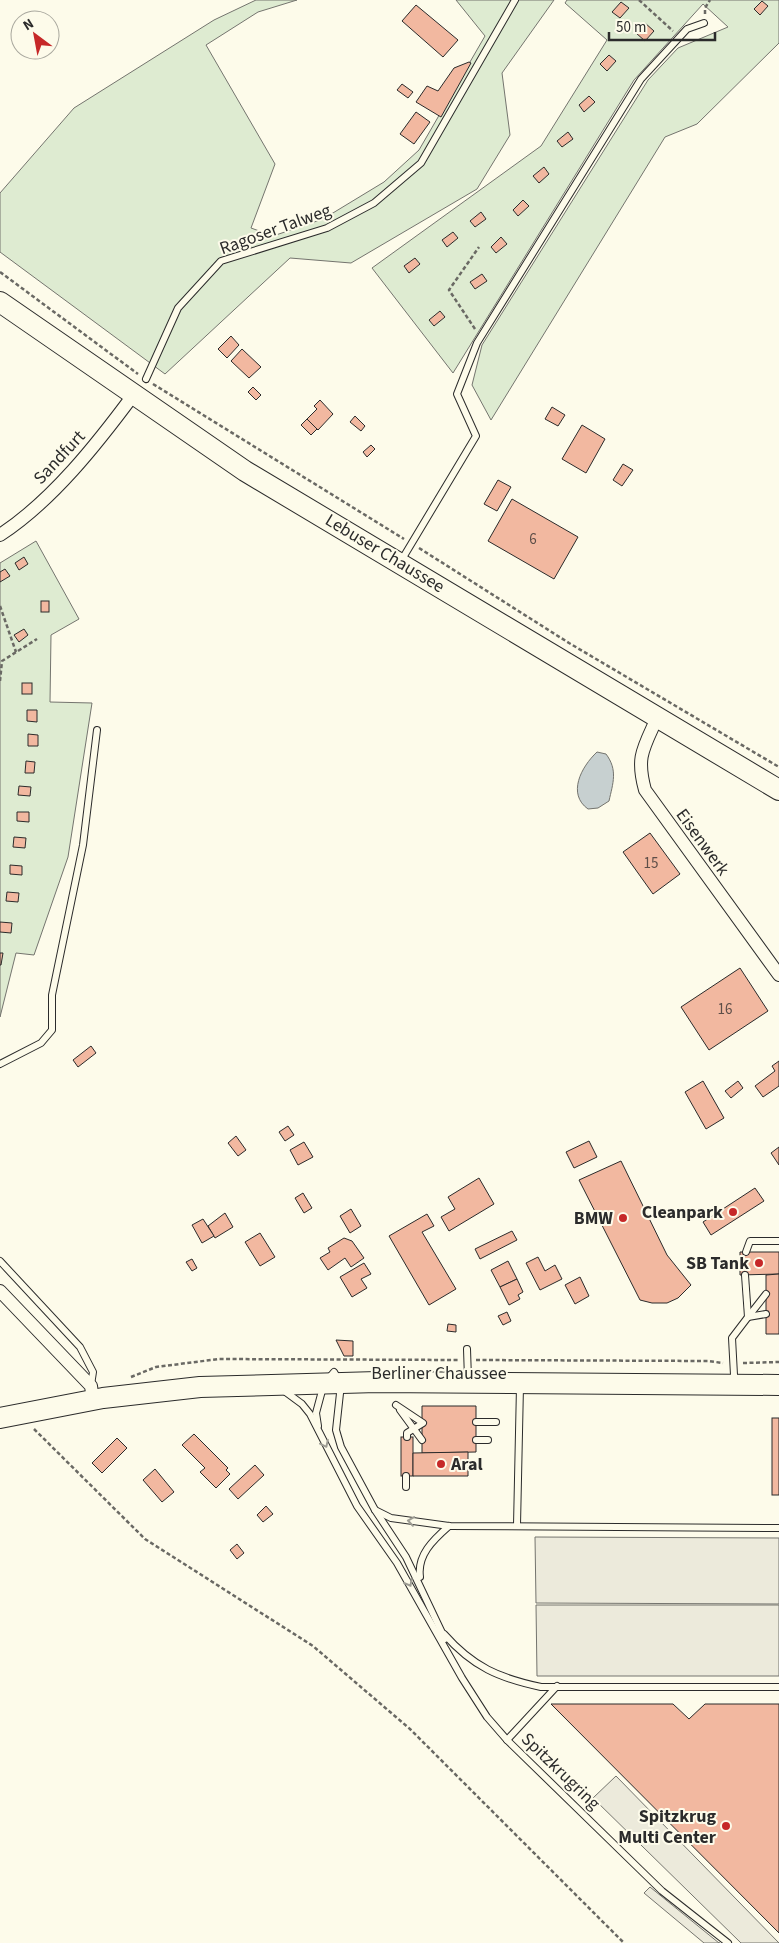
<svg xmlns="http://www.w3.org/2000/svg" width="779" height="1943" font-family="'Source Sans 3',sans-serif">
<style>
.green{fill:#deebd1;stroke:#74746e}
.parking{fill:#eceadb;stroke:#74746e}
.water{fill:#c7d0d0;stroke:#74746e}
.building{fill:#f2b8a0;stroke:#2b2b2b}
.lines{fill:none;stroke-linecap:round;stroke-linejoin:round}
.service-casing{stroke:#2b2b2b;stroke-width:8}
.minor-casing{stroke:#2b2b2b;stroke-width:14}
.primary-casing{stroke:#2b2b2b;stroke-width:22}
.path{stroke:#6a6964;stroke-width:2.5;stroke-dasharray:4 2.5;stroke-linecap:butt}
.service{stroke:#fdfbea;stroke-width:6}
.minor{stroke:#fdfbea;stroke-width:12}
.primary{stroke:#fdfbea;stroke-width:20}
.oneway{stroke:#9e9d94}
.poi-dot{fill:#c62828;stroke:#fdfbea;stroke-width:2}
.labels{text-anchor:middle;stroke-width:4;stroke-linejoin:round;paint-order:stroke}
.number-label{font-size:15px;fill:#5d4e48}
.street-label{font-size:18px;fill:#2b2b2b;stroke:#fdfbea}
.poi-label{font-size:18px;font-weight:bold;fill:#2b2b2b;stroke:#fdfbea;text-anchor:end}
</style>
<rect width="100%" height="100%" fill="#fdfbea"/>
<!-- green -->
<g class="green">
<polygon points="256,0 297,0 258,12 206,45 275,164 251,228 273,236 323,219 384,182 419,150 485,36 456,0 554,0 502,73 510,135 477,189 351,263 290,258 165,374 0,252 0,193 74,108 214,20"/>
<polygon points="567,0 779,0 779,43 697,124 665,137 491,420 472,385 482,345 648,80 678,48 728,27 703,4 634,80 453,373 372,268 541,146 607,40 565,3"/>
<polygon points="36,541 79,619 51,635 50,702 92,703 68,857 34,955 16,953 0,1017 0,563"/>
</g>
<!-- parking -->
<g class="parking">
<polygon points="535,1537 779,1538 779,1604 536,1603"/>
<polygon points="536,1605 779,1605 779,1676 537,1676"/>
<polygon points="616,1776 779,1943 741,1943 593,1798"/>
<polygon points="650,1887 719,1943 720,1943 704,1943 644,1893"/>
</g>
<!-- water -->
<path class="water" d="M597,752L606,754C618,770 613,783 609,801L598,808L588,809C567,794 581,767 597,752Z"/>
<!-- building -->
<g class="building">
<polygon points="762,1 768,6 760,15 754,9"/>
<polygon points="621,2 629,8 620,18 612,12"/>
<polygon points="416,5 458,40 443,57 402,21"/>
<polygon points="645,23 654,31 645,41 636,33"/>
<polygon points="609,55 616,61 607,71 600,64"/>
<polygon points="469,62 471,63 441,117 416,102 427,86 438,91 454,68"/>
<polygon points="402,84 413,92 408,98 397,90"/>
<polygon points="589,96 595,102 584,112 579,105"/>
<polygon points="416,112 430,122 414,144 400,134"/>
<polygon points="568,132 573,139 562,147 557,141"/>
<polygon points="544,167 549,174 539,183 533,176"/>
<polygon points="523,200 529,206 518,216 513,210"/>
<polygon points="481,212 486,219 475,227 470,221"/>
<polygon points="453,232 458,238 447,247 442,240"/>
<polygon points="501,237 507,244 496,253 491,247"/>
<polygon points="415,258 420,264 409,273 404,266"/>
<polygon points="482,274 487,281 475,289 470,282"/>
<polygon points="440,311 445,317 434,326 429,320"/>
<polygon points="231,336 239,345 227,358 218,349"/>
<polygon points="242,349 261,367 249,378 231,361"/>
<polygon points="253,387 261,395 256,400 248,392"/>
<polygon points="320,400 333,414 318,430 307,419 317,409 314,406"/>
<polygon points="552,407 565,415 558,426 545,419"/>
<polygon points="355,416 365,426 361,431 350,422"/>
<polygon points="307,419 317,429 311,435 301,425"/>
<polygon points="582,425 605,439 586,473 562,459"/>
<polygon points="371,445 375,449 367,457 363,452"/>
<polygon points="623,464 633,470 622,486 613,480"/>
<polygon points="498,480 511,487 497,511 484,504"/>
<polygon points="512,499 578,537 554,579 488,541"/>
<polygon points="24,557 28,564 19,570 15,563"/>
<polygon points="5,569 10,576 0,582 0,572"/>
<rect x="41" y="601" width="8" height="11"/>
<polygon points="24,629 28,635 19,642 14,635"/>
<rect x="22" y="683" width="10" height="11"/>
<polygon points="27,710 37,710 37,722 27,721"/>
<polygon points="28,734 38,735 38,746 28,746"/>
<polygon points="26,761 35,762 34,773 25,773"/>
<polygon points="19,786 31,787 30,796 18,795"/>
<polygon points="17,812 29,812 29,822 17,821"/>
<polygon points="650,833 680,874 653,894 623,852"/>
<polygon points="14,837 26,838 25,848 13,847"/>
<polygon points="10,865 22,866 22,875 10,874"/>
<polygon points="7,892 19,893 18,902 6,901"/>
<polygon points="0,922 12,923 11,933 0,932"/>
<polygon points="0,953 3,953 1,965 0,965"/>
<polygon points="740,968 768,1011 709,1050 681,1007"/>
<polygon points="91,1046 96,1053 78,1067 73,1060"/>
<polygon points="779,1061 779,1086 763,1097 755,1086 775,1071 772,1066"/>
<polygon points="703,1081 724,1118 706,1129 685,1092"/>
<polygon points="738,1081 743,1088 731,1098 725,1091"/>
<polygon points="288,1126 294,1135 285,1141 279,1132"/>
<polygon points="236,1136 246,1150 238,1156 228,1143"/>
<polygon points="589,1141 597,1157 574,1168 566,1152"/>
<polygon points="304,1142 313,1157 298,1165 290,1150"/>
<polygon points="779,1147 779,1165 771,1153"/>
<polygon points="621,1161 667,1255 691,1285 678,1298 667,1303 652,1303 640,1300 579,1180"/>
<polygon points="479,1178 494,1204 449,1231 441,1217 455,1209 448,1197"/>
<polygon points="755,1188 764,1201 711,1235 703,1222"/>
<polygon points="303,1193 312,1208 304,1213 295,1198"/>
<polygon points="351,1209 361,1226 350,1233 340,1216"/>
<polygon points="225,1213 233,1227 215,1238 208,1226"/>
<polygon points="427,1214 434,1226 422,1232 456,1289 429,1305 389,1236"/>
<polygon points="203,1219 214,1236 202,1243 192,1225"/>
<polygon points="512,1231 517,1240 480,1259 475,1249"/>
<polygon points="260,1233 275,1257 260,1266 245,1242"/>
<polygon points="344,1238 352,1241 364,1258 351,1267 345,1258 328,1270 320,1258 330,1252 328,1248"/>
<polygon points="740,1252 779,1252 779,1274 740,1275"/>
<polygon points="538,1257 545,1271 555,1265 562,1279 540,1290 526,1263"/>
<polygon points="192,1259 197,1268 192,1271 186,1262"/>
<polygon points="508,1261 517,1279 500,1287 491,1270"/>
<polygon points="364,1263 371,1274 361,1279 367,1288 352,1297 340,1277"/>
<polygon points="779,1274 779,1334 766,1334 766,1275"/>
<polygon points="580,1277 589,1296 575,1304 565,1285"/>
<polygon points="517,1279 523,1292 518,1295 520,1299 509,1305 500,1287"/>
<polygon points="507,1312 511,1321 503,1325 498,1316"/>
<polygon points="448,1324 456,1325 456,1332 447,1331"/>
<polygon points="336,1340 353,1341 353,1356 344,1356"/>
<polygon points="422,1406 476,1406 476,1452 422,1453"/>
<rect x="772" y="1418" width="7" height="77"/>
<polygon points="194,1434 228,1468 226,1470 230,1474 216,1488 200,1472 205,1468 182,1445"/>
<rect x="401" y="1437" width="12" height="39"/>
<polygon points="117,1438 127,1448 102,1473 92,1463"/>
<polygon points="468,1452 468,1476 413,1476 413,1453"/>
<polygon points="255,1465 264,1475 238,1499 229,1489"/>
<polygon points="155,1469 174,1492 162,1502 143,1480"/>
<polygon points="266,1506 273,1514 263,1522 257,1515"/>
<polygon points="237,1544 244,1553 237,1559 230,1550"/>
<polygon points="551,1704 673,1704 689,1719 705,1704 779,1704 779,1933"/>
</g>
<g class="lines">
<defs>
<g id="service">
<polyline points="146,379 178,308 221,261 327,228 374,203 421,163 515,0"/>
<polyline points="401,561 476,436 457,394 477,343 641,79 687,29 704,23"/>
<polyline points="0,1064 41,1043 52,1030 52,995 83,845 97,730"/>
<polyline points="746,1252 750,1241 779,1241"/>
<polyline points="0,1261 80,1347 93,1372 91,1385"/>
<polyline points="745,1275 748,1317"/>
<polyline points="748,1317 766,1294"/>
<polyline points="467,1349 468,1379"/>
<polyline points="734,1375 732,1338 748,1317 766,1314"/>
<polyline points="328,1379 334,1372 341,1384 336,1430 341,1447 375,1510 406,1557 445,1639"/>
<polyline points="283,1390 302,1404 310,1414 357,1506 397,1563 462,1678 487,1717 507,1740 662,1891 728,1943"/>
<polyline points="396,1405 423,1423 407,1433 407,1437"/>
<polyline points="400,1410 422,1440"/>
<polyline points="476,1422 496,1422"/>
<polyline points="318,1426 316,1413 323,1387"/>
<polyline points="476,1440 488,1440"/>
<polyline points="406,1487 406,1476"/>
<polyline points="375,1510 391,1518 449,1526 779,1528"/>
<polyline points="517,1525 520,1386"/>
<path d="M420,1577C417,1555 433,1540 449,1526"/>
<path d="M444,1634C473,1667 499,1678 541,1687H779"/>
<polyline points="507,1740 557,1686"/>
</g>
<g id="minor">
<path d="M0,535C52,501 97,444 134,394"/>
<path d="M657,718C643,749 636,757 645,790L779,975"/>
<polyline points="0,1291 91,1386 93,1400"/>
</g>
<g id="primary">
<polyline points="0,302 245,471 779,790"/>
<polyline points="0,1418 103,1398 200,1387 377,1382 779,1385"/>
</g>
</defs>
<!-- service casing -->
<use href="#service" class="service-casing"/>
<!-- minor casing -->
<use href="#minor" class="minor-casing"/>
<!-- primary casing -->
<use href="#primary" class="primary-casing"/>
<!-- path -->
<g class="path">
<polyline points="639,0 673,31"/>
<polyline points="705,14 705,8 710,0"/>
<polyline points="0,272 138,374"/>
<polyline points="475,329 449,290 479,247"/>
<polyline points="153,384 404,539"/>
<polyline points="419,548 569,643 779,767"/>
<polyline points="0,606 16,652"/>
<polyline points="0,681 2,661 37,639"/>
<polyline points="476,1360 708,1361 723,1363"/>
<polyline points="743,1363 779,1362"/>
<polyline points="131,1377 156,1367 219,1359 458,1360"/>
<polyline points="34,1429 145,1539 313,1646 410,1729 624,1943"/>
</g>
<!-- service -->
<use href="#service" class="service"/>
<!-- minor -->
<use href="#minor" class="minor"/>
<!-- primary -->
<use href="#primary" class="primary"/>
</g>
<!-- one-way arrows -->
<defs><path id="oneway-chevron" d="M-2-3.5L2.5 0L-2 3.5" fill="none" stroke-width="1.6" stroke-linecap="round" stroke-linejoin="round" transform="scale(1.25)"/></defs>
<g class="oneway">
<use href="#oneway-chevron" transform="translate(325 1444) rotate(64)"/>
<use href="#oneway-chevron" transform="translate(411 1521) rotate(-172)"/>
<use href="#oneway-chevron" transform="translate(409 1583) rotate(61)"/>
</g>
<!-- markers -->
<g class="poi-dot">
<circle cx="733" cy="1212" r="5"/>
<circle cx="623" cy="1218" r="5"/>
<circle cx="759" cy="1263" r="5"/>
<circle cx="441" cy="1464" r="5"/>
<circle cx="726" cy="1826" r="5"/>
</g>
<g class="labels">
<!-- number labels -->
<g class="number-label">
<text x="533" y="544">6</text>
<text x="651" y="868">15</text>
<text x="725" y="1014">16</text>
</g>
<!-- street labels -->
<g class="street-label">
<text transform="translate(275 229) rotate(-20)" y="6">Ragoser Talweg</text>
<text transform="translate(59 457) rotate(-47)" y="6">Sandfurt</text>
<text transform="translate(385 553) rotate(31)" y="6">Lebuser Chaussee</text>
<text transform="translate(703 842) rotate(54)" y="6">Eisenwerk</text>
<text x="439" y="1379">Berliner Chaussee</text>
<text transform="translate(561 1771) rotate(44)" y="6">Spitzkrugring</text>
</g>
<!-- poi labels -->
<g class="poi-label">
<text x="723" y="1218">Cleanpark</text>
<text x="613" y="1224">BMW</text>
<text x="749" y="1269">SB Tank</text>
<text x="451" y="1470" text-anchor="start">Aral</text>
<text x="716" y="1822">Spitzkrug<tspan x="716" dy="21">Multi Center</tspan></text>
</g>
</g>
<!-- north arrow -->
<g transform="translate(35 35) rotate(328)"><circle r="24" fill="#fdfbea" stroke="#a9a89e"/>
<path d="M0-4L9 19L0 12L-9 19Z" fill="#c62828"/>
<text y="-8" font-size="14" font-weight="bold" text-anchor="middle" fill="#2b2b2b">N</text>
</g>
<!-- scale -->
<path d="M609 32v8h106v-8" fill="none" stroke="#2b2b2b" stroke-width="2.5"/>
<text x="616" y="32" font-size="15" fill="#2b2b2b" stroke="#fdfbea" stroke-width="4" paint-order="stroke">50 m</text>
</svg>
